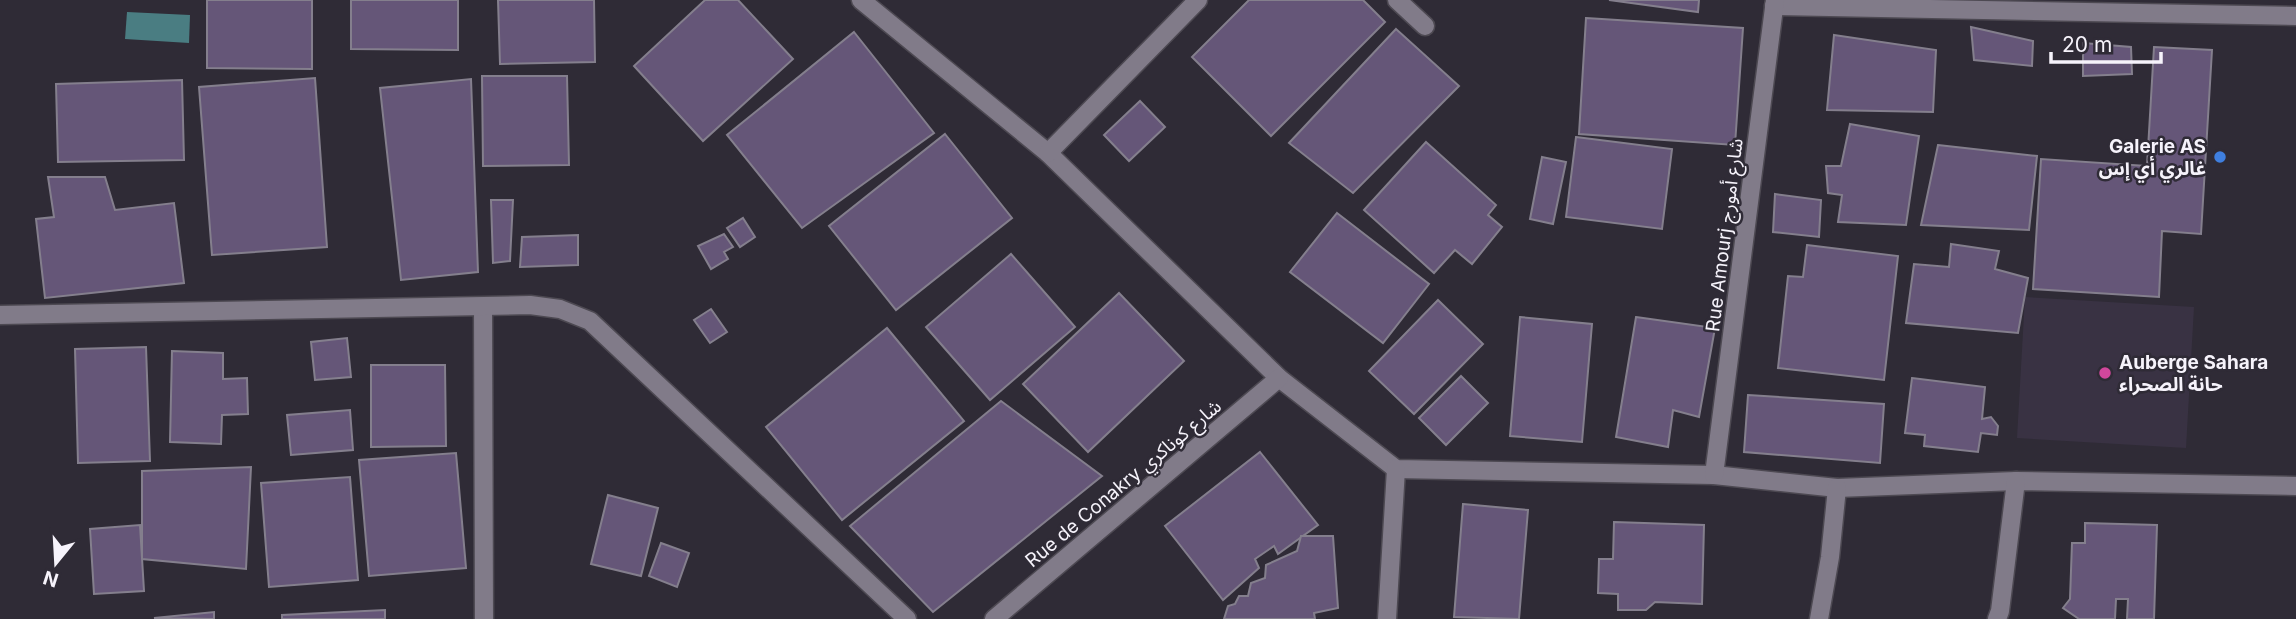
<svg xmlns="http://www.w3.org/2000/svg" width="2296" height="619" font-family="Inter,'Noto Sans Arabic',sans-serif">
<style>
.built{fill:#393243}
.water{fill:#4a7d82}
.building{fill:#655678;stroke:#847f8d;stroke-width:2}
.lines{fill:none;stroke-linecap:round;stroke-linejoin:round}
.street-casing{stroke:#4d4952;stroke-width:21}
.street{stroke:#817b89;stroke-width:18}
.shop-dot{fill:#3f7fe0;stroke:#2f2b36;stroke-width:2.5}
.hotel-dot{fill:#d1479c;stroke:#2f2b36;stroke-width:2.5}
.labels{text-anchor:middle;stroke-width:5;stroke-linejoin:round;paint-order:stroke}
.poi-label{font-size:19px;font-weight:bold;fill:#f6f3fb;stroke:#2f2b36;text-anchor:end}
.street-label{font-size:19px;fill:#f6f3fb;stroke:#2f2b36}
</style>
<rect width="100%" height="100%" fill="#2f2b36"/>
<!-- built -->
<polygon class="built" points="2025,297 2194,307 2186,448 2017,438"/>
<!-- water -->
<polygon class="water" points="127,12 190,15 189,43 125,39"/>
<!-- building -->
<g class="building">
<polygon points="207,0 312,0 312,69 207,68"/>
<polygon points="351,0 458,0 458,50 351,49"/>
<polygon points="498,0 594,0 595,62 500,64"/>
<polygon points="705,0 738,0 793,59 703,141 634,66"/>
<polygon points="1249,0 1363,0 1385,22 1271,136 1192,57"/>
<polygon points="1609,0 1699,0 1698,12"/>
<polygon points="1586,18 1743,28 1735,145 1579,134"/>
<polygon points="1971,27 2033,41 2032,66 1974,60"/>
<polygon points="1396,29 1459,86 1353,193 1289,143"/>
<polygon points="854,32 934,133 802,228 727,135"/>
<polygon points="1834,35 1936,50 1933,112 1827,110"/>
<polygon points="2083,43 2131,47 2132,74 2083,76"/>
<polygon points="2154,47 2212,50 2201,234 2162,231 2159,297 2033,289 2041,159 2147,166"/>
<polygon points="482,76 567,76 569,165 483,166"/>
<polygon points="315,78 327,247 212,255 199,87"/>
<polygon points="471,79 478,272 401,280 380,88"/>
<polygon points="182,80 184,160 58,162 56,84"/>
<polygon points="1140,101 1165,127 1129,161 1104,135"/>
<polygon points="1850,124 1919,136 1906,225 1838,222 1842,195 1828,193 1826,166 1841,166"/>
<polygon points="945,134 1012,218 896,310 829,226"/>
<polygon points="1576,137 1672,149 1662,229 1566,217"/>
<polygon points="1426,142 1496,205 1488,215 1502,227 1472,264 1455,250 1434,273 1364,210"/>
<polygon points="1938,145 2037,156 2029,230 1921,225"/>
<polygon points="1542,157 1566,162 1553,224 1530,219"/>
<polygon points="48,177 105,177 115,210 174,203 184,283 45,298 36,219 54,217"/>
<polygon points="1775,194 1821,200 1819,237 1773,232"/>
<polygon points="491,200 513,200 510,261 493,263"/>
<polygon points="1337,213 1429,284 1383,343 1290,272"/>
<polygon points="743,218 755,237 740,247 727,228"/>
<polygon points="724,234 733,247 724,252 728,259 711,269 698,246"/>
<polygon points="578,235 578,265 520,267 522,237"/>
<polygon points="1951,244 1999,251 1995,269 2028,278 2018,333 1906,323 1914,264 1949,267"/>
<polygon points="1807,245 1898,256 1884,380 1778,368 1788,276 1803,277"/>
<polygon points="1011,254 1075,327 990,400 926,327"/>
<polygon points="1119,293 1184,361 1088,452 1023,384"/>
<polygon points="1438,300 1483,344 1414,414 1369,371"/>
<polygon points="711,309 727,332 710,343 694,320"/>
<polygon points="1520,317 1592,324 1582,442 1510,436"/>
<polygon points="1636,317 1715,328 1699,417 1673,410 1668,447 1616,437"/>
<polygon points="887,328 964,421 842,520 766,427"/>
<polygon points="347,338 351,377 315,380 311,342"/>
<polygon points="146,347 150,461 78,463 75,349"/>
<polygon points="172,351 223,353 223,379 247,378 248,414 222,415 221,444 170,442"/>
<polygon points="371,365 445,365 446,446 371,447"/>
<polygon points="1461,376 1488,403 1446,445 1419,418"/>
<polygon points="1912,378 1985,387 1982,419 1991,417 1998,426 1997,435 1981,433 1978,452 1924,446 1925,435 1905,433"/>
<polygon points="1748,395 1884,404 1880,463 1744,452"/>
<polygon points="1001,401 1102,476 933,612 850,526"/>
<polygon points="350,410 353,450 291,455 287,415"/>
<polygon points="1260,452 1318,525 1278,554 1274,546 1255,559 1259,568 1223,600 1165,526"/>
<polygon points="456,453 466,568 369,576 359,460"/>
<polygon points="251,467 246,569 142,559 142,471"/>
<polygon points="350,477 358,580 269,587 261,483"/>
<polygon points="608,495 658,508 641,576 591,564"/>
<polygon points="1463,504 1528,510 1519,619 1454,617"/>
<polygon points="1614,522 1704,525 1702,604 1655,602 1646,610 1618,610 1618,594 1598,593 1599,559 1613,559"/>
<polygon points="2085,523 2157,525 2154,619 2127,619 2128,599 2116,599 2115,619 2079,619 2063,608 2070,599 2072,543 2085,543"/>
<polygon points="140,525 144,591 94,594 90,529"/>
<polygon points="1301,536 1333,536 1338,608 1314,613 1315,619 1224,619 1228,606 1235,604 1239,596 1248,596 1251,583 1265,578 1266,565 1297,551"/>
<polygon points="661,543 689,553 677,587 649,576"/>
<polygon points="385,610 385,619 282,619 282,615"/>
<polygon points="214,612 214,619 154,618"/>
</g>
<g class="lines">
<defs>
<g id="street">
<polyline points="861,0 1048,153 1279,378 1396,469 1714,475 1837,488 2016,481 2296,486"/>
<polyline points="1397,0 1425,26"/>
<polyline points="1774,6 2296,16"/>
<polyline points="1048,153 1198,0"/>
<polyline points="483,307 484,619"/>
<polyline points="0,315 530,305 560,309 590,321 907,619"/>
<polyline points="1714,475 1775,0"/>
<polyline points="994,619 1279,378"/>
<polyline points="1387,619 1396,469"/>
<polyline points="1819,619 1830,557 1837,488"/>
<polyline points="1997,619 2000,611 2016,481"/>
</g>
</defs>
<!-- street casing -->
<use href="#street" class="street-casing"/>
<!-- street -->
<use href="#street" class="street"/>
</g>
<!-- markers -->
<circle class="shop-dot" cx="2220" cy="157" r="7"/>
<circle class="hotel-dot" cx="2105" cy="373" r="7"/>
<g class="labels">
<!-- poi labels -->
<g class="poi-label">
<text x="2206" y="153">Galerie AS<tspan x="2206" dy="22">غالري أي إس</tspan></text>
<text x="2119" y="369" text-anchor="start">Auberge Sahara<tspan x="2119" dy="22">حانة الصحراء</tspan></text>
</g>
<!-- street labels -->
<g class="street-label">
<text transform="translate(1724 235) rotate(-83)" y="7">Rue Amourj شارع أمورج</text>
<text transform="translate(1123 483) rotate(-40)" y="7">Rue de Conakry شارع كوناكري</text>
</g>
</g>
<!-- north arrow -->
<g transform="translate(56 563) rotate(198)" stroke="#2f2b36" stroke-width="5" paint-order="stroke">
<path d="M0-5L12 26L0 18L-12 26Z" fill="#f6f3fb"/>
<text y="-10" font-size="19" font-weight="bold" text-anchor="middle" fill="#f6f3fb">N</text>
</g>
<!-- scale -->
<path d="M2051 52v10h110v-10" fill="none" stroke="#f6f3fb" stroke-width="3.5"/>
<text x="2062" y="52" font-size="21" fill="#f6f3fb" stroke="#2f2b36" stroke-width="5" paint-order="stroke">20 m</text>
</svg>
